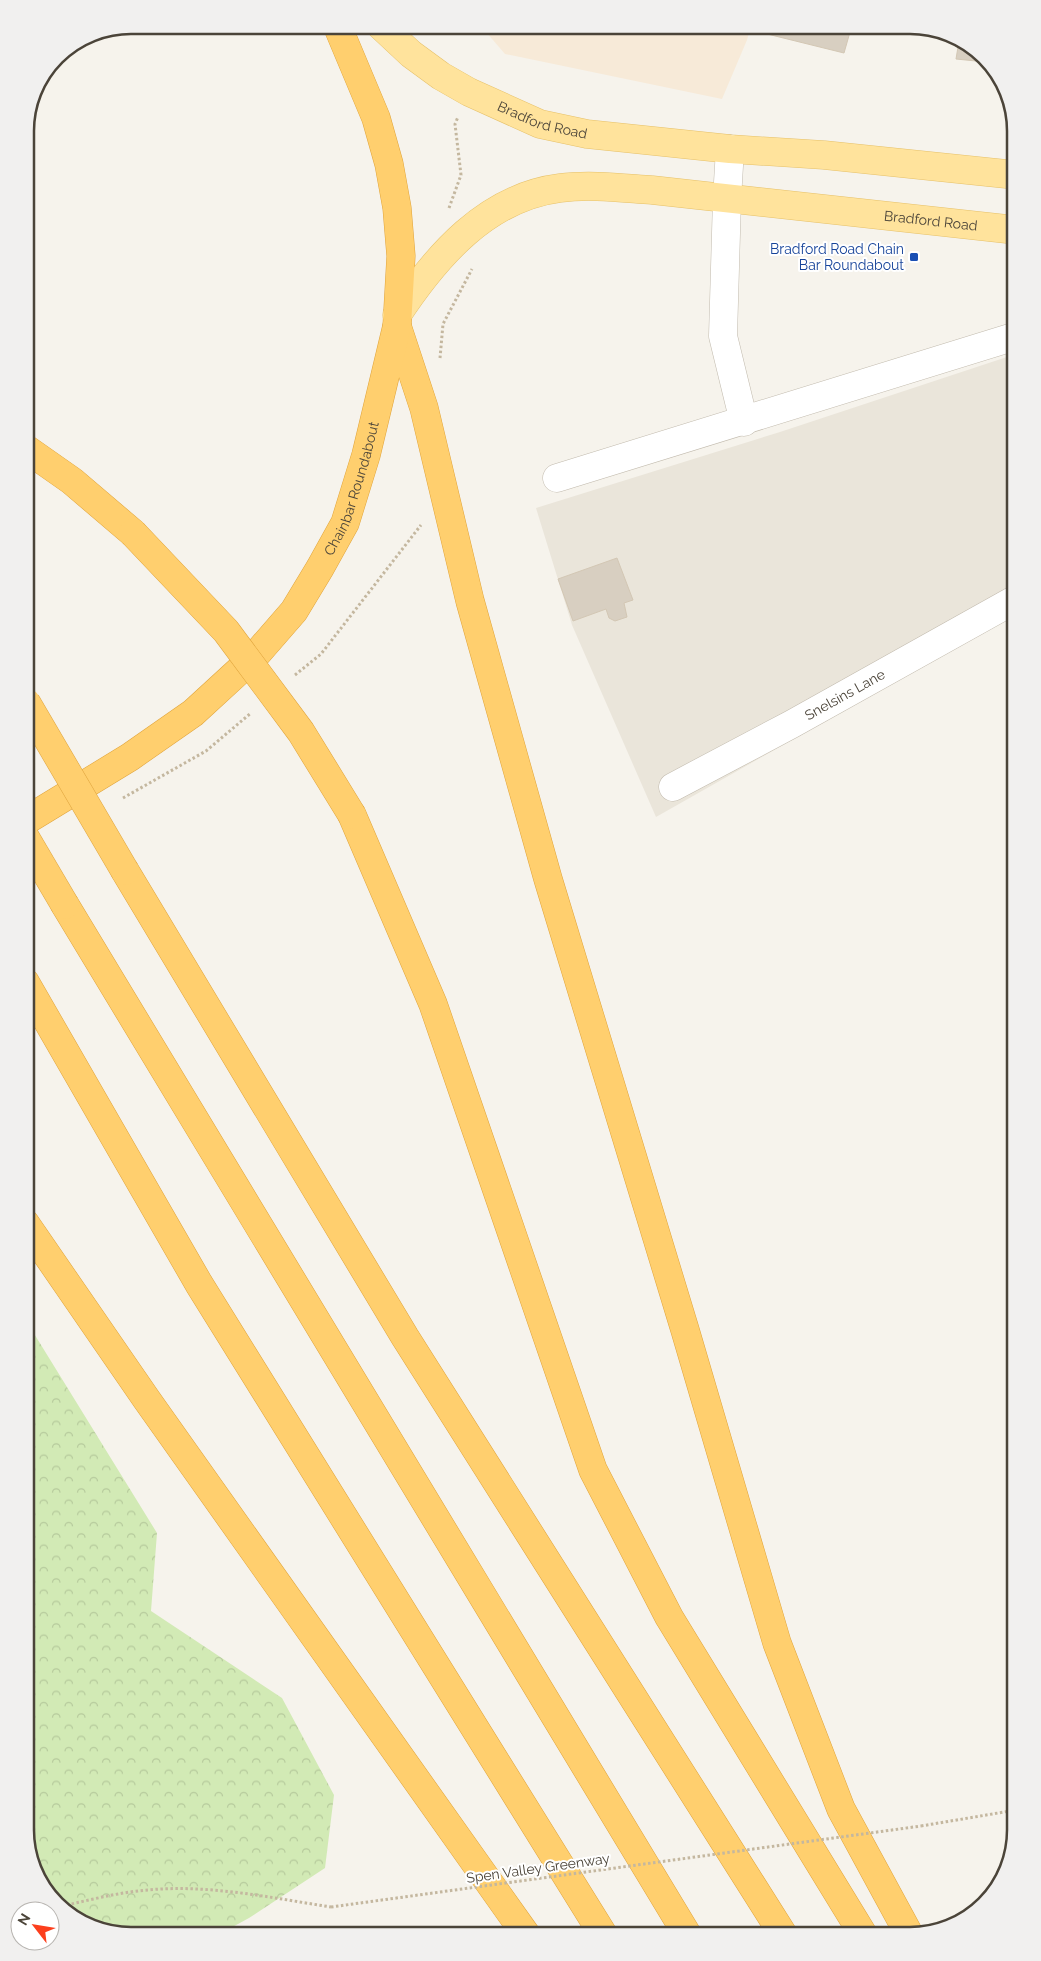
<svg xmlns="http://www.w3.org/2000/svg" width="1041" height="1961" font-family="Raleway,sans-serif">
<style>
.residential{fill:#eae5da}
.commercial{fill:#f7ead8}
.forest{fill:url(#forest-crowns)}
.building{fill:#d8cfc1;stroke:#d3c7b4}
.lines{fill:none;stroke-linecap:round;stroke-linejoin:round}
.minor-casing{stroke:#c2bbae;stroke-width:29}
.major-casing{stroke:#e6c16a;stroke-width:29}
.highway-casing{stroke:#e0a43c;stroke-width:29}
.path{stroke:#c4b79f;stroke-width:3;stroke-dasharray:2.5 2.5;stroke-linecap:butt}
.minor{stroke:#fff;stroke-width:28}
.major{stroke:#ffe39c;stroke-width:28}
.highway{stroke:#ffcf6e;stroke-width:28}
.highway-bridge-casing{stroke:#e0a43c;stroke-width:29;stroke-linecap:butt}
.path-bridge{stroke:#c4b79f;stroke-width:3;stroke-dasharray:2.5 2.5;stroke-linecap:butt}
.highway-bridge{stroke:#ffcf6e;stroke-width:28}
.transit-dot{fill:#1a4fb4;stroke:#fff;stroke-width:2}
.labels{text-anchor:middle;stroke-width:4;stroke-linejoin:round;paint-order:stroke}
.street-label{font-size:14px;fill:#4b4439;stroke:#fff}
.transit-label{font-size:14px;fill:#164399;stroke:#fff;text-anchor:end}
.rim{fill:none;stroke:#4b4439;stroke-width:2.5}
</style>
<defs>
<pattern id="forest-crowns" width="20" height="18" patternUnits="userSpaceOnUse" patternTransform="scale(1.25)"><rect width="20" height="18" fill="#d2eab5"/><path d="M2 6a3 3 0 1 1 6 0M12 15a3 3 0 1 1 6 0" fill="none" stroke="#b6ca9c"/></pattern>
</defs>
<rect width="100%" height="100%" fill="#f6f3ec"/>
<!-- residential -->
<polygon class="residential" points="1016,354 1016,613 656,817 572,625 536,508 780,432"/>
<!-- commercial -->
<polygon class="commercial" points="480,25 751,25 747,40 722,99 505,54"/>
<!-- forest -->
<polygon class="forest" points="25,1319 157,1533 151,1611 282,1698 334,1795 325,1868 249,1918 216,1936 124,1936 72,1918 33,1871 25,1830"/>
<!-- building -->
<g class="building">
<polygon points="756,25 852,25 844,53 755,31"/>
<polygon points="959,41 974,47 986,62 956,59"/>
<polygon points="617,558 633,600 624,603 627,617 615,621 609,618 606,609 573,621 558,579"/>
</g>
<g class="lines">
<defs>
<g id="minor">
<polyline points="730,149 727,199 723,336 744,422"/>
<polyline points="557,478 1016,336"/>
<path id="s1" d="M673,787L792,724L1016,599"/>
</g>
<g id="major">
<path id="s2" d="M380,25L411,54L441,76L469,92L540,124L587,134L730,149L824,155L1016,175"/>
<path id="s3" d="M397,315C436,256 487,197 560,188C590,184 622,188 652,190L1016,230"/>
</g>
<g id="highway">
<polyline points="397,326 424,408 470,601 548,879 685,1330 777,1643 841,1809 910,1936"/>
<polyline points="25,448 72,481 133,533"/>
<polyline points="352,815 433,1004 593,1470 669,1617 864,1936"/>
<path id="s4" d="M25,821L130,757L193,713L254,657L294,611L320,568L345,523L366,455L397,326L401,256L397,208L389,164L376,118L337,25"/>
<polyline points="125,871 405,1337 784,1936"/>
<polyline points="65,905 688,1936"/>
<polyline points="25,982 199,1284 604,1936"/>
<polyline points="25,1223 147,1400 527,1936"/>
</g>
</defs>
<!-- minor casing -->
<use href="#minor" class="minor-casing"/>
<!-- major casing -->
<use href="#major" class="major-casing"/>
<!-- highway casing -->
<use href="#highway" class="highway-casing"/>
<!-- path -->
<g class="path">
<polyline points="449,208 461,175 455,124 458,117"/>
<polyline points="440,358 443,324 472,269"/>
<polyline points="295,675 321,654 421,525"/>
<polyline points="123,798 206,751 251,713"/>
<polyline points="921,1826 1016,1810"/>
<path d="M62,1906C90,1900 120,1892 148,1890C209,1884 272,1898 331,1907"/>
</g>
<!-- minor -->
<use href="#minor" class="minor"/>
<!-- major -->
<use href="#major" class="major"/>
<!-- highway -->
<use href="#highway" class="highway"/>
<defs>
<g id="highway-bridge">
<polyline points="133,533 226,631 301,732 352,815"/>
<polyline points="26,702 125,871"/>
<polyline points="25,837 65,905"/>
</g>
</defs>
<!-- highway-bridge casing -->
<use href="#highway-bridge" class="highway-bridge-casing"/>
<!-- path-bridge -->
<polyline class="path-bridge" points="331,1907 921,1826"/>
<!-- highway-bridge -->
<use href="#highway-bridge" class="highway-bridge"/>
</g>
<!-- markers -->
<rect class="transit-dot" x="909" y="252" width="10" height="10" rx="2.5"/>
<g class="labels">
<!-- street labels -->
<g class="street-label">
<text dy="5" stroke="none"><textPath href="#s2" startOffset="191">Bradford Road</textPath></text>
<text dy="5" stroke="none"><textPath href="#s3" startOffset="586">Bradford Road</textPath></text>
<text dy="5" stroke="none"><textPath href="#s4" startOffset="480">Chainbar Roundabout</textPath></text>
<text dy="5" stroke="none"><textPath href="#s1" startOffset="195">Snelsins Lane</textPath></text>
<text transform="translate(538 1868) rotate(-8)" y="5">Spen Valley Greenway</text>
</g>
<!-- transit labels -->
<g class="transit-label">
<text x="904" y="254">Bradford Road Chain<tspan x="904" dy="16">Bar Roundabout</tspan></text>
</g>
</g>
<!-- crop -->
<path d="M0 0H1041V1961H0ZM131 34H910A97 97 0 0 1 1007 131V1830A97 97 0 0 1 910 1927H131A97 97 0 0 1 34 1830V131A97 97 0 0 1 131 34Z" fill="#f1f0ef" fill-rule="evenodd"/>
<path class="rim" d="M131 34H910A97 97 0 0 1 1007 131V1830A97 97 0 0 1 910 1927H131A97 97 0 0 1 34 1830V131A97 97 0 0 1 131 34Z"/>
<!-- north arrow -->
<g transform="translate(35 1926) rotate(301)"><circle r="24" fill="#ffffff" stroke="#b7b4b0"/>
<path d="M0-4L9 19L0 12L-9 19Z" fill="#fc3f1d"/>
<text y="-8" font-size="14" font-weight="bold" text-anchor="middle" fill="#4b4439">N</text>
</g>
</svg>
